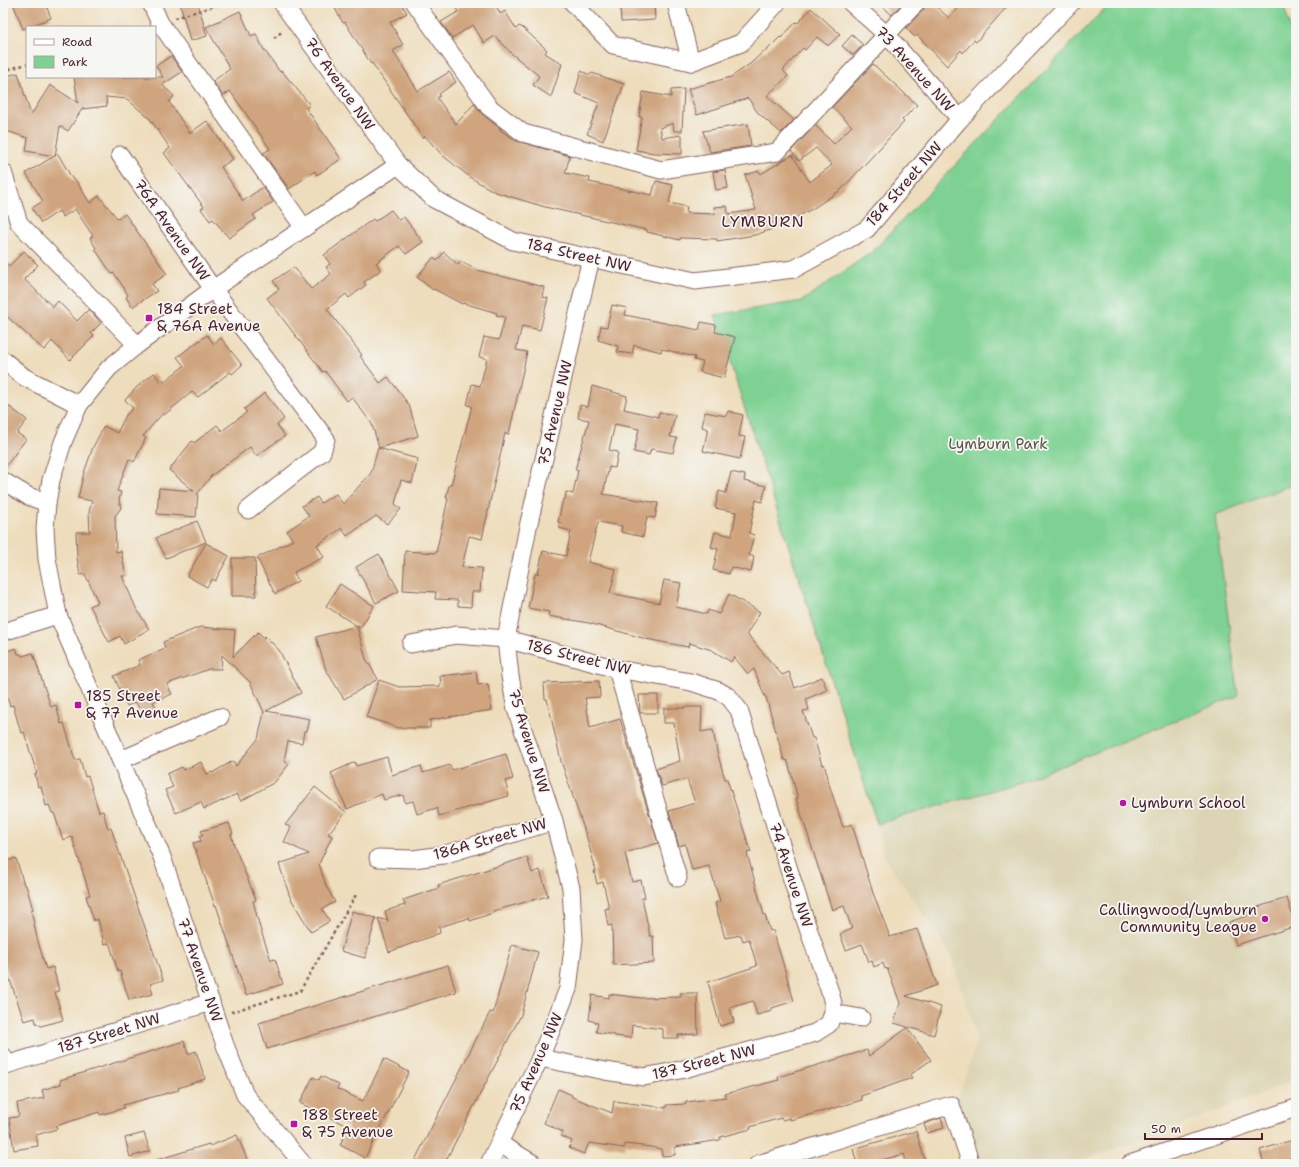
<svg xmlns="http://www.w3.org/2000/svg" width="1299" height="1167" font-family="'Shantell Sans',sans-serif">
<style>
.built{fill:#dcd4b4}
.green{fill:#7ed193;stroke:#64785f}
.building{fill:#cfa47e}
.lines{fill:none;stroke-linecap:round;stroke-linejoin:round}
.minor-casing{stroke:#83625e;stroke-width:19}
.path{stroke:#83625e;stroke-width:2.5;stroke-dasharray:3 3;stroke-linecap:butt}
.minor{stroke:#fff;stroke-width:17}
.poi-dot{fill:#b5179e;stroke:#f6f6f2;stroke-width:1.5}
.labels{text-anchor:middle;stroke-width:3.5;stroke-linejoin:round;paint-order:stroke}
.street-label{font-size:15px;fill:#4a1f2b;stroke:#f6f6f2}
.poi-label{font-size:15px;fill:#4a1f2b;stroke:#f6f6f2;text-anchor:start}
.park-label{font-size:15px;fill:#5a544a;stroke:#f6f6f2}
.neighbourhood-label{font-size:16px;letter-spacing:1px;fill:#4a1f2b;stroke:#f6f6f2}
</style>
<rect width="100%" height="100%" fill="#f6f6f2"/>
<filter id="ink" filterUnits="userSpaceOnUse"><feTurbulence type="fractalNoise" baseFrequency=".025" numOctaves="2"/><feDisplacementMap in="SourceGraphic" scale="8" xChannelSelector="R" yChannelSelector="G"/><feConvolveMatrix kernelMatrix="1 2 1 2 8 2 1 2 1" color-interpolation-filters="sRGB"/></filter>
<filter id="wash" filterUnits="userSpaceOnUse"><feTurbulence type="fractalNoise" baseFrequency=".012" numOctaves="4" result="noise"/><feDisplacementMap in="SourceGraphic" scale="16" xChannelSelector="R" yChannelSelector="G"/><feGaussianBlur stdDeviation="0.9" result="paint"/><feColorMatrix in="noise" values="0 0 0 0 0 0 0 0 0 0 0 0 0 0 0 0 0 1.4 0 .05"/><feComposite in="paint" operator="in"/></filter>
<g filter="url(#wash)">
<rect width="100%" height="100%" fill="#eeddbc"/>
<!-- built -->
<polygon class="built" points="1296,483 1296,1080 1157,1134 1069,1164 979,1164 958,1099 977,1039 950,952 883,856 877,824 1021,782 1238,696 1215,515"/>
<!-- green -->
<polygon class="green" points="1110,3 1283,3 1296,46 1296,483 1215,515 1238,696 1021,782 877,824 715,315 802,301 873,251"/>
<g id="blocks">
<!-- building -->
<g class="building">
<polygon points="13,3 45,3 51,18 23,29"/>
<polygon points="180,3 198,3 207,36 190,41"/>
<polygon points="332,3 401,3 407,13 390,22 403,45 393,51 418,91 449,72 456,82 439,94 440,96 437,98 456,124 474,104 483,115 501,129 500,130 517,141 570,156 565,173 590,178 589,182 652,195 656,181 673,185 669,203 687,207 686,213 715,214 714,207 727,206 728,214 756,210 745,175 759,171 761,174 792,155 810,182 832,165 816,148 799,161 791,151 815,125 834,144 852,126 832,107 873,64 917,105 902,120 904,122 841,190 812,209 778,227 755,235 717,241 717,239 680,238 680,240 647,232 647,230 545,207 495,192 471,178 442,155 425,136 423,138 372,63 371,64 345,22 343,23"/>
<polygon points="467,3 495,3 500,14 505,11 516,29 519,26 523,28 547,50 545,53 562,64 551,97 533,85 539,76 512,54 495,36 484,43 473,25 452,38 441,22 458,12 456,8"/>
<polygon points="654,3 655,20 621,22 620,6"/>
<polygon points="879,3 902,3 892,15"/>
<polygon points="926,3 932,3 949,18 963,3 1010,3 976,42 974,40 963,53 961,50 947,66 917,35 915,37 906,28 923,10"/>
<polygon points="811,8 840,34 829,45 827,45 817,37 805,50 803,48 783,70 788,76 767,96 794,120 781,133 758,113 748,98 697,115 688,89 731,77 750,64 764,51 765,52 780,37 781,38 796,22 798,23"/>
<polygon points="240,11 251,36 256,34 263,48 280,72 282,71 310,105 306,108 341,159 317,175 315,171 289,189 263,153 270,149 247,115 230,91 223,96 213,81 230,69 206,27"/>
<polygon points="852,35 863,45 853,55 842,46"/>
<polygon points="171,56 182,72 162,85 174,96 169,102 190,133 207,121 233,159 221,167 243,201 263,187 273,202 253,215 256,219 229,238 213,219 210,221 201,209 204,207 164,153 170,148 150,119 127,99 106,97 107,106 82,109 68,131 60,126 55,156 26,151 28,138 3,130 3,77 18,73 31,115 50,85 78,103 74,77 163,77 156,66"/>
<polygon points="581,71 590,75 592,73 624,84 603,141 587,134 599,103 575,93"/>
<polygon points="684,89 682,131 674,131 673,123 660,128 662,138 682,135 682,154 654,153 636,150 642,117 639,117 643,92 671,97 671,90"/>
<polygon points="748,124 751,146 710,152 703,131"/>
<polygon points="58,154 73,180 75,179 90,203 99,196 118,219 125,214 167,274 152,284 157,291 132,307 126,297 128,295 122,285 114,273 112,274 95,249 96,248 90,238 93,236 75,209 63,217 59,211 41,223 32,208 43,201 26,173"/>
<polygon points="725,170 728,188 716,190 713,172"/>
<polygon points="391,210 399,220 404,217 423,242 406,254 399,246 376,263 381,270 364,282 366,285 349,298 346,294 327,309 362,355 360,356 380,383 388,377 409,405 418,436 379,448 372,424 352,397 347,401 325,371 323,372 267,298 279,289 273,281 294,267 311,289 331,274 326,267 330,264 324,255 373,219 375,221"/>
<polygon points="24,251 38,265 24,279 53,307 58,301 77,321 89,309 101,323 91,333 94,336 70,360 52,341 44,350 3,313 3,259 9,266"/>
<polygon points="444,252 458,265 460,261 477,270 544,287 542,297 548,298 540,330 522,326 516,350 527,352 509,434 505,433 482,539 469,536 462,567 482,568 480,592 472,592 471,607 458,606 458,600 435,599 436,592 403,590 405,551 436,553 448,499 446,498 449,485 451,485 472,406 467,405 472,384 480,386 487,359 479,357 484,337 499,340 505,317 496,315 497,313 463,303 462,304 434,289 433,290 417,277 434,257 437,261"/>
<polygon points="612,305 627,308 625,315 699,330 701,322 716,325 715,332 735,337 724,378 700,372 703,362 694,360 695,357 662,349 661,352 634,345 632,354 617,352 618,346 598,340 601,326 607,327"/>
<polygon points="207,335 214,344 221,338 242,365 232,374 230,372 198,397 192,392 164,415 163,413 143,436 146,438 134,462 129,459 117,491 121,492 119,500 121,508 115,516 116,552 121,551 126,576 122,576 136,608 149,629 124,644 120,636 109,642 90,606 98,602 85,574 80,575 77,557 76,532 90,532 89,512 92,501 78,498 83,476 93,447 104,426 117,433 126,415 133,408 125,400 137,387 154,373 161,382 165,381 184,366 177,357"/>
<polygon points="592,386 627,396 624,409 658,417 659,412 675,415 670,437 677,438 673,453 651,449 649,455 634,452 639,429 615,424 609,450 618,452 615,468 609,467 603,494 658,503 655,518 647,517 643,537 621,532 622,526 598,522 588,562 616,569 610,593 659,603 664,580 681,583 676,607 707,614 708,610 719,614 729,594 743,602 760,612 747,634 782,675 789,672 795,688 822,677 827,690 806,699 809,710 803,711 812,738 814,738 822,765 824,764 828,778 827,778 843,827 852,824 873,893 890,937 917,929 937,985 906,996 941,1007 934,1035 894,1023 900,1003 887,968 885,969 883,963 874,967 872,961 869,962 862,944 846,950 840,934 852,929 844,906 832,910 796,798 798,798 797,795 788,762 786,760 784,760 766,697 765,697 754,669 748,674 734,657 731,662 712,650 689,643 688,647 646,639 589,623 548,616 549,612 528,608 535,574 538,574 543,551 566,556 571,531 559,528 561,523 558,522 563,499 565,500 566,492 573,494 578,470 575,470 589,420 578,418 580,405 588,407"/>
<polygon points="265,393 284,419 277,425 285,436 256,456 250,447 211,476 198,493 196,517 157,514 159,488 194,491 169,470 192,441 194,443 217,425 222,431 247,412 244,409"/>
<polygon points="3,402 27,420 17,433 26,439 3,470"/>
<polygon points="728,411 743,415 739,436 745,437 740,459 703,451 708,429 702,427 705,412 726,416"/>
<polygon points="378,448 418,459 412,483 401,480 395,504 401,509 387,524 376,516 347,536 342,528 317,545 324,557 294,572 298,581 275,594 257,558 293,540 287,531 309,516 302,506 317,497 321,503 336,494 343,504 371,473"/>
<polygon points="731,472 745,475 744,481 766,486 762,502 756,500 749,533 754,535 749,555 754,557 751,572 731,567 729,574 713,570 718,549 711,547 715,532 732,536 736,512 715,508 719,491 726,493"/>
<polygon points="197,521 206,542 166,558 156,538"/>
<polygon points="206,543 229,556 215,581 212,579 207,587 187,576"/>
<polygon points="379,554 399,591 376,603 356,567"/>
<polygon points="232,558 255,558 256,596 232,596"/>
<polygon points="340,584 374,606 360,628 357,626 366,659 378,679 344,699 326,670 316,637 357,626 326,606"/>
<polygon points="200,627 235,630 233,657 258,632 264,638 265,636 279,650 301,693 266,711 310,719 307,731 304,731 302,743 288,741 284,761 289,764 275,782 241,801 237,794 204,809 201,802 176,813 165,790 173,787 167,774 182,767 184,770 201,762 207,774 212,772 212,773 233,761 236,766 258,739 264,712 250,682 222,655 221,669 209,669 167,684 172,694 153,702 156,707 141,714 136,702 127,706 114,676 140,665 138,660 165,648 163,642"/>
<polygon points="16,648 18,654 21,654 22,656 33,653 51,707 56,705 61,724 64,723 75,760 80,759 85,777 88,776 99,812 103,811 108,829 111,828 163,980 150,984 153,994 129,1000 120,971 118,972 110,945 108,943 104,944 98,919 94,921 86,896 90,895 72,837 63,840 54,813 52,813 49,805 46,806 41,786 38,787 35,774 37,774 24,732 21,733 13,705 10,706 3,686 3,652"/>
<polygon points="476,672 478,685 488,684 492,710 430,720 430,728 399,728 366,717 379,680 399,687 441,686 440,676"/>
<polygon points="599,681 600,697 585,698 590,728 620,719 658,843 625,853 632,882 641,880 645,898 642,898 650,936 653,936 654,963 613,965 612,925 608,926 605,909 609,908 603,882 597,884 594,871 596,871 587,838 561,761 547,699 545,699 544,683"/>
<polygon points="639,695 658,695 658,713 640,713"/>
<polygon points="684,707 702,707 701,732 713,730 717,752 725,779 727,779 751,852 747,853 764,915 765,915 770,931 773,930 794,1001 772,1008 772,1011 757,1015 753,1001 730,1008 734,1022 720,1026 708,982 757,966 749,939 743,941 741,935 725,938 715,903 720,901 709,866 692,870 685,844 679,846 669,811 695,803 687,779 662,786 656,769 680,761 674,723 664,723 664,708 684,708"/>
<polygon points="506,754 513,779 505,781 509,796 439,816 437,808 417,814 413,801 405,803 403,795 384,800 382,794 347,809 331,773 355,762 356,766 387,757 392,775 421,766 423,773 450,765 452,770"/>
<polygon points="315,787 346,812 328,834 332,836 319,864 326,886 335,902 322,909 330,921 311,932 290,897 279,864 309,854 284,842 291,827 285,825"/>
<polygon points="229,823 233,834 231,834 234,845 256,900 253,901 260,928 271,960 275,959 283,984 246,995 216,905 215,906 193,843 201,841 199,836 203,835 201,831"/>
<polygon points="527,857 532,873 540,870 548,896 493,911 493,913 470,921 469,918 439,927 440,933 389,952 378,918 388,921 385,911 405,905 403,900 439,888 438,885"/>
<polygon points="16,858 24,885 26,885 32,906 33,910 31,910 37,938 46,969 53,967 59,991 55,992 63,1020 41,1026 36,1023 35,1018 24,1021 3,959 3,862"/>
<polygon points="1287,898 1296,926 1236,945 1229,922 1247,916 1245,911"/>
<polygon points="352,911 376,918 365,958 341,951"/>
<polygon points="512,945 538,952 521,1015 444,1164 413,1164 490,1012 493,1013"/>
<polygon points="448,965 456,992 267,1049 259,1023"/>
<polygon points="680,993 697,993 698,1034 678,1035 678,1038 663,1038 663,1029 632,1025 631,1038 615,1036 615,1035 596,1032 598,1023 589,1020 592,995 609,998 609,994 641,998 681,997"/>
<polygon points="907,1028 931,1060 910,1075 912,1078 861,1096 862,1100 824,1111 790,1120 790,1118 782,1120 781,1118 750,1127 751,1129 720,1137 720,1140 675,1147 675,1155 662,1156 661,1149 651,1147 625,1144 624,1148 589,1143 584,1154 569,1148 572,1141 561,1136 563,1132 544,1123 558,1089 572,1095 572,1097 612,1113 614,1101 666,1108 666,1105 686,1104 686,1102 726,1097 725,1094 779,1080 778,1077 867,1050 869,1056"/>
<polygon points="184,1041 188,1054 196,1051 205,1079 178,1088 179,1090 123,1105 124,1108 100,1115 99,1112 56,1126 57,1129 36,1135 38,1146 14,1150 9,1118 17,1117 19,1115 17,1103 44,1098 42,1090 61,1084 60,1080"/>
<polygon points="384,1059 409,1072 365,1158 340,1145 349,1127 300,1103 313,1077 319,1080 321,1076 339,1085 337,1089 363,1101"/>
<polygon points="941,1118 944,1128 927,1133 924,1124"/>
<polygon points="916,1131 926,1164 907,1164 904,1154 867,1164 857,1164 853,1149"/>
<polygon points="144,1133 150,1151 130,1157 125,1138"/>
<polygon points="237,1135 249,1164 154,1164 153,1161 209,1144 210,1146"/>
<polygon points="1296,1139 1296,1155 1284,1160 1285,1164 1264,1164 1260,1150"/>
</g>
</g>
</g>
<g filter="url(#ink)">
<use href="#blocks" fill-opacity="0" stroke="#83625e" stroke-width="1"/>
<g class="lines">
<defs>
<g id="minor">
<polyline points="151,3 160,23 304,228"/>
<polyline points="282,3 398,165 434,199 513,241 695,281 794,269 867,229 960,119 1071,3"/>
<polyline points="415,3 489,107 523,133 661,170 777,152 916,3"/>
<polyline points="573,3 613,45 691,62 741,43 777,3"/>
<polyline points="676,3 691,62"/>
<polyline points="851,3 887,35 960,119"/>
<polyline points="120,155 213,289 326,439 322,452 248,510"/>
<polyline points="3,172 19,223 137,345"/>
<polyline points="3,360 24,377 79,405"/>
<polyline points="3,481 28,496 47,503"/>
<polyline points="3,632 58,615"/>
<polyline points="411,644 456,635 506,639 617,669 691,682 719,691 729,697 739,710 801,908 829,989 833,1003 833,1013 861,1018"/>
<polyline points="617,669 678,878"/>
<polyline points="121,760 220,717"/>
<polyline points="378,858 413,859 443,855 554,821"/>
<polyline points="3,1056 6,1065 211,1002"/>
<polyline points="540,1058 605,1071 644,1077 680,1070 815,1033 829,1024 833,1013"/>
<polyline points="500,1144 534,1164"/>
<polyline points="303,1164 245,1095 225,1045 162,857 58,615 47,559 45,529 47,503 51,480 63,442 79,405 109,368 137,345 213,289 398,165"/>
<polyline points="489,1164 540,1058 568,989 574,940 571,888 554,821 516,709 510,676 506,639 528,527 591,258"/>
<polyline points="758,1164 951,1105 971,1164"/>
<polyline points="1130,1164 1296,1108"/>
</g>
</defs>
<!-- minor casing -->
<use href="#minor" class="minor-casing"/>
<!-- path -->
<g class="path">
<polyline points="175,18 224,3"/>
<polyline points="274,38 283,31"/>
<polyline points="3,71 27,64"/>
<polyline points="231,1012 300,991 357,893"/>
</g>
<!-- minor -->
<use href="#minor" class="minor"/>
</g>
</g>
<!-- markers -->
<g class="poi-dot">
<rect x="145" y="314" width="8" height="8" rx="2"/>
<rect x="74" y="701" width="8" height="8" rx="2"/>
<circle cx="1123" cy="803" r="4"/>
<circle cx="1265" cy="919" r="4"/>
<rect x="290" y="1120" width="8" height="8" rx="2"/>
</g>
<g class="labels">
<!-- street labels -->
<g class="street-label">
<text transform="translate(915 69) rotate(48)" y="5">73 Avenue NW</text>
<text transform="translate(340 84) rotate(55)" y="5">76 Avenue NW</text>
<text transform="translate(904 184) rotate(-49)" y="5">184 Street NW</text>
<text transform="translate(172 230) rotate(55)" y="5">76A Avenue NW</text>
<text transform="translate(579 255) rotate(13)" y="5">184 Street NW</text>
<text transform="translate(555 413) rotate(-77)" y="5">75 Avenue NW</text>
<text transform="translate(579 657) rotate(14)" y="5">186 Street NW</text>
<text transform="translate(529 741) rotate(73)" y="5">75 Avenue NW</text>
<text transform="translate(490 839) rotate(-16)" y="5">186A Street NW</text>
<text transform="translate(791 875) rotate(72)" y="5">74 Avenue NW</text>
<text transform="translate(200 970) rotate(71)" y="5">77 Avenue NW</text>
<text transform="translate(109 1033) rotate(-17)" y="5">187 Street NW</text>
<text transform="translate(704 1062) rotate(-14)" y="5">187 Street NW</text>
<text transform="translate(536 1063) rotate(-66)" y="5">75 Avenue NW</text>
</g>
<!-- poi labels -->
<g class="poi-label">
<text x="157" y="314">184 Street<tspan x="157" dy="17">&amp; 76A Avenue</tspan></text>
<text x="86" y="701">185 Street<tspan x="86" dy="17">&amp; 77 Avenue</tspan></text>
<text x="1131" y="808">Lymburn School</text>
<text x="1257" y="915" text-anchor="end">Callingwood/Lymburn<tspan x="1257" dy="17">Community League</tspan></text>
<text x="302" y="1120">188 Street<tspan x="302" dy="17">&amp; 75 Avenue</tspan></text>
</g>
<!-- park labels -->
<g class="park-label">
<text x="998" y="449">Lymburn Park</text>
</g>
<!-- neighbourhood labels -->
<g class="neighbourhood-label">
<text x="763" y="227">LYMBURN</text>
</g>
</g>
<!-- margin -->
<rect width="1299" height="1167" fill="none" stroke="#f6f6f2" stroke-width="16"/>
<!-- legend -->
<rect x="26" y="26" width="130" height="52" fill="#f6f6f2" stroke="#b1a0a2"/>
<rect x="34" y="39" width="20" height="6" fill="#ffffff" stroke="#b1a0a2"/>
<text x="62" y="46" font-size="12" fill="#4a1f2b">Road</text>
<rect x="34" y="56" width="20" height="12" fill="#7ed193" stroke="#b1a0a2"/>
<text x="62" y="66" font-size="12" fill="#4a1f2b">Park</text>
<!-- scale -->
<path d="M1145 1133v6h117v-6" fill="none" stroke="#4a1f2b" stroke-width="2"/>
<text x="1151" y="1133" font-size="12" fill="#4a1f2b" stroke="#f6f6f2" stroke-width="3" paint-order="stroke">50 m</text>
</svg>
